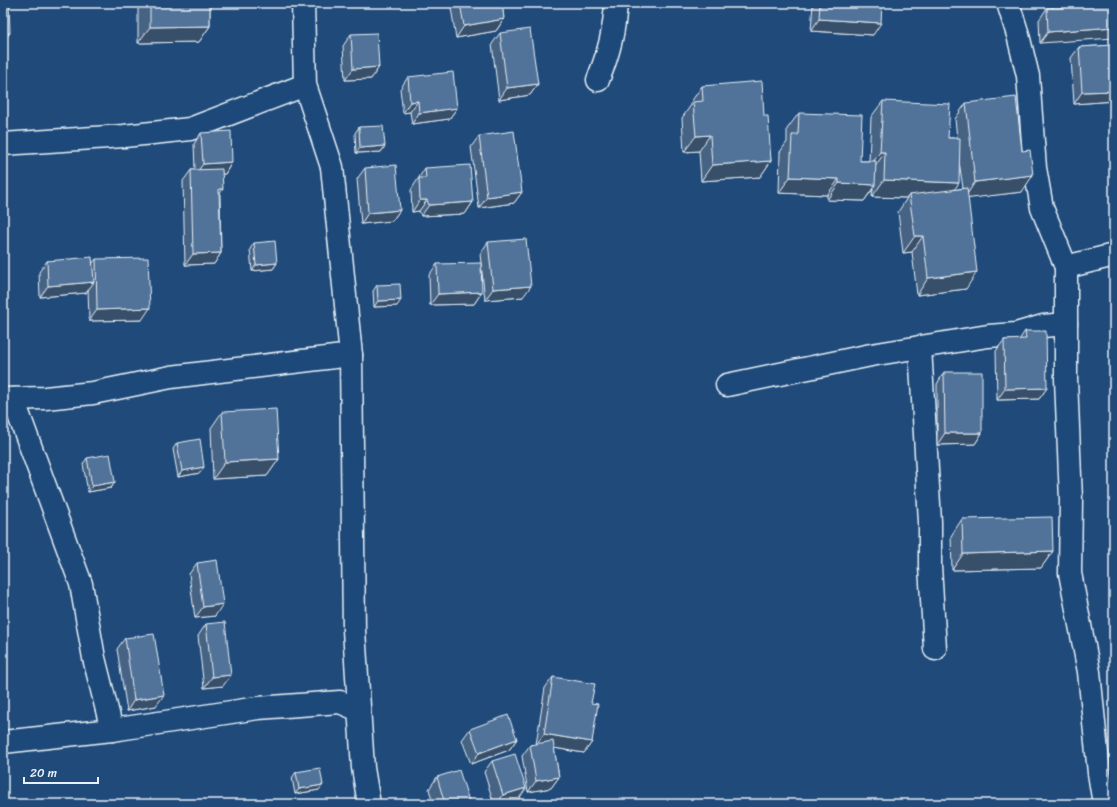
<svg xmlns="http://www.w3.org/2000/svg" width="1117" height="807" font-family="Sriracha,sans-serif">
<style>
.lines{fill:none;stroke-linecap:round;stroke-linejoin:round}
.minor-casing{stroke:#e8f1f8;stroke-width:25}
.minor{stroke:#1f4a7a;stroke-width:22}
.wall{fill:#466384;stroke:#e8f1f8;fill-rule:evenodd}
.shaded-wall{fill:#39506b;stroke:#e8f1f8}
.building{fill:#517399;stroke:#e8f1f8}
</style>
<rect width="100%" height="100%" fill="#1f4a7a"/>
<filter id="ink" filterUnits="userSpaceOnUse"><feTurbulence type="fractalNoise" baseFrequency=".025" numOctaves="2"/><feDisplacementMap in="SourceGraphic" scale="8" xChannelSelector="R" yChannelSelector="G"/><feConvolveMatrix kernelMatrix="1 2 1 2 8 2 1 2 1" color-interpolation-filters="sRGB"/></filter>
<g filter="url(#ink)">
<g class="lines">
<defs>
<g id="minor">
<polyline points="303,3 305,85 332,167 351,355 354,630 363,768 369,804"/>
<polyline points="1008,3 1018,35 1028,76 1035,168 1042,208 1066,267"/>
<path d="M598,80C609,52 614,33 616,3"/>
<polyline points="3,144 124,136 190,129 305,85"/>
<polyline points="920,347 930,522 930,566 935,649"/>
<polyline points="727,385 871,355 988,336 1016,334 1043,326 1066,324"/>
<polyline points="3,399 45,398 93,393 171,377 351,355"/>
<polyline points="13,399 81,584 94,658 112,730"/>
<polyline points="3,742 112,730 258,708 340,702 359,710"/>
<polyline points="1104,804 1099,773 1089,672 1070,573 1071,500 1066,379 1066,267 1114,255"/>
</g>
</defs>
<!-- minor casing -->
<use href="#minor" class="minor-casing"/>
<!-- minor -->
<use href="#minor" class="minor"/>
</g>
<!-- wall -->
<g class="wall">
<polygon points="138,3 210,3 210,26 199,42 138,43"/>
<polygon points="452,3 502,3 504,19 496,31 456,38 451,8 453,5 452,5"/>
<polygon points="813,3 882,3 873,35 811,31"/>
<polygon points="1053,3 1114,3 1040,43 1039,20 1047,8 1053,8"/>
<polygon points="500,33 538,84 530,95 499,100 492,44"/>
<polygon points="351,34 379,67 371,79 345,80 343,46"/>
<polygon points="1114,45 1114,101 1074,104 1071,58 1079,47"/>
<polygon points="408,77 457,108 449,119 412,124 410,112 403,113 400,89"/>
<polygon points="702,86 764,116 771,161 760,177 701,181 699,151 684,152 682,118 691,105 691,102"/>
<path d="M883,101L948,138H957L955,119L966,103L1022,192L968,198L966,289L917,295L912,252L903,253L898,212L907,198L872,197L873,189L864,201L827,200V195L779,193L780,152L787,142V129L799,113L860,161H869L871,117ZM959,161L963,188L954,190Z"/>
<polygon points="359,127 385,146 381,152 356,153 355,133"/>
<polygon points="201,133 232,162 225,174 222,174 220,194 221,253 214,264 185,265 183,181 191,170 195,170 194,144"/>
<polygon points="479,136 522,192 514,203 479,208 471,147"/>
<polygon points="365,168 400,210 392,221 361,224 357,179"/>
<polygon points="425,168 473,202 465,214 421,216 419,211 412,212 411,190"/>
<polygon points="488,242 523,297 485,300 480,254"/>
<polygon points="254,243 277,263 273,269 252,271 250,249"/>
<polygon points="96,259 142,320 89,321 88,289 86,293 40,297 39,272 47,261 92,264"/>
<polygon points="437,264 482,292 474,304 430,305 429,275"/>
<polygon points="377,285 397,306 374,307 373,291"/>
<polygon points="1025,331 1047,388 1039,399 997,400 996,351 1004,340 1019,340"/>
<polygon points="944,372 982,433 975,444 937,445 937,384"/>
<polygon points="222,412 279,459 267,476 213,479 211,428"/>
<polygon points="177,443 200,473 178,477 173,449"/>
<polygon points="87,458 115,482 111,488 88,492 83,464"/>
<polygon points="962,519 1053,551 1041,568 952,570 951,536"/>
<polygon points="197,563 215,616 195,618 189,574"/>
<polygon points="206,624 223,686 204,688 198,636"/>
<polygon points="125,638 156,706 127,711 117,649"/>
<polygon points="553,677 591,703 592,742 584,753 554,748 559,777 551,788 528,792 522,756 530,745 536,744 545,688"/>
<polygon points="470,729 517,739 509,750 471,764 462,740"/>
<polygon points="492,761 526,788 518,800 504,804 494,804 484,772"/>
<polygon points="296,772 319,790 295,794 292,778"/>
<polygon points="437,777 470,804 433,804 429,789"/>
</g>
<!-- shaded-wall -->
<g class="shaded-wall">
<polygon points="504,19 496,31 456,38 464,26"/>
<polygon points="819,19 881,23 873,35 811,31"/>
<polygon points="210,26 199,42 138,43 150,27"/>
<polygon points="1114,27 1114,38 1040,43 1048,32"/>
<polygon points="3,33 10,33 3,42"/>
<polygon points="379,67 371,79 345,80 353,69"/>
<polygon points="538,84 530,95 499,100 507,88"/>
<polygon points="1114,91 1114,101 1074,104 1082,92"/>
<polygon points="418,101 410,112 403,113 410,102"/>
<polygon points="457,108 449,119 412,124 419,113"/>
<polygon points="710,135 699,151 684,152 696,136"/>
<polygon points="385,146 381,152 356,153 360,148"/>
<polygon points="880,152 885,152 874,168 869,168"/>
<polygon points="771,161 760,177 701,181 712,165"/>
<polygon points="232,162 225,174 195,175 203,164"/>
<polygon points="1033,175 1022,192 964,199 975,182"/>
<polygon points="790,177 839,179 827,195 779,193"/>
<polygon points="884,180 959,183 947,200 909,195 907,198 872,197"/>
<polygon points="839,183 875,185 864,201 827,200"/>
<polygon points="219,189 223,189 215,201"/>
<polygon points="522,192 514,203 479,208 487,197"/>
<polygon points="420,200 427,200 419,211 412,212"/>
<polygon points="473,202 465,214 421,216 429,205"/>
<polygon points="400,210 392,221 361,224 368,213"/>
<polygon points="915,236 923,236 912,252 903,253"/>
<polygon points="221,253 214,264 185,265 193,254"/>
<polygon points="277,263 273,269 252,271 256,265"/>
<polygon points="977,272 966,289 917,295 928,278"/>
<polygon points="94,282 86,293 40,297 48,286"/>
<polygon points="531,286 523,297 485,300 493,289"/>
<polygon points="482,292 474,304 430,305 438,294"/>
<polygon points="401,300 397,306 374,307 378,301"/>
<polygon points="150,308 142,320 89,321 97,310"/>
<polygon points="1047,388 1039,399 997,400 1005,389"/>
<polygon points="945,433 982,433 975,444 937,445"/>
<polygon points="279,459 267,476 213,479 225,462"/>
<polygon points="204,467 200,473 178,477 182,471"/>
<polygon points="115,482 111,488 88,492 92,486"/>
<polygon points="1053,551 1041,568 952,570 963,554"/>
<polygon points="223,604 215,616 195,618 203,607"/>
<polygon points="231,675 223,686 204,688 212,677"/>
<polygon points="164,695 156,706 127,711 134,700"/>
<polygon points="544,734 592,742 584,753 536,745"/>
<polygon points="517,739 509,750 471,764 479,753"/>
<polygon points="559,777 551,788 528,792 536,781"/>
<polygon points="323,785 319,790 295,794 299,789"/>
<polygon points="526,788 518,800 504,804 497,804 503,795"/>
</g>
<!-- building -->
<g class="building">
<polygon points="3,3 9,3 10,33 3,33"/>
<polygon points="150,3 210,3 210,26 150,27"/>
<polygon points="460,3 502,3 504,19 464,26"/>
<polygon points="820,3 882,3 881,23 819,19"/>
<polygon points="1062,3 1114,3 1114,27 1048,32 1047,8 1062,8"/>
<polygon points="530,29 538,84 507,88 500,33"/>
<polygon points="377,33 379,67 353,69 351,34"/>
<polygon points="1114,45 1114,91 1082,92 1079,47"/>
<polygon points="453,72 457,108 419,113 418,101 410,102 408,77"/>
<polygon points="762,81 764,116 768,116 771,161 712,165 710,135 696,136 693,102 703,101 702,86"/>
<polygon points="1016,97 1022,151 1030,150 1033,175 975,182 966,103"/>
<polygon points="883,101 950,104 948,138 960,138 959,183 884,180 885,152 880,152"/>
<polygon points="799,113 862,115 860,161 876,161 875,185 839,183 839,179 790,177 792,135 798,135"/>
<polygon points="383,126 385,146 360,148 359,127"/>
<polygon points="231,131 232,162 203,164 201,133"/>
<polygon points="514,131 522,192 487,197 479,136"/>
<polygon points="396,165 400,210 368,213 365,168"/>
<polygon points="470,165 473,202 429,205 427,200 420,200 419,178 426,178 425,168"/>
<polygon points="222,169 223,189 219,189 221,253 193,254 191,170"/>
<polygon points="967,188 977,272 928,278 923,236 915,236 909,195"/>
<polygon points="526,239 531,286 493,289 488,242"/>
<polygon points="275,241 277,263 256,265 254,243"/>
<polygon points="92,257 94,282 48,286 47,261"/>
<polygon points="148,258 150,308 97,310 96,259"/>
<polygon points="481,263 482,292 438,294 437,264"/>
<polygon points="400,284 401,300 378,301 377,285"/>
<polygon points="1025,331 1046,331 1047,388 1005,389 1004,340 1026,339"/>
<polygon points="944,372 982,372 982,433 945,433"/>
<polygon points="276,409 279,459 225,462 222,412"/>
<polygon points="200,439 204,467 182,471 177,443"/>
<polygon points="110,454 115,482 92,486 87,458"/>
<polygon points="1052,517 1053,551 963,554 962,519"/>
<polygon points="217,560 223,604 203,607 197,563"/>
<polygon points="225,622 231,675 212,677 206,624"/>
<polygon points="154,634 164,695 134,700 125,638"/>
<polygon points="553,677 595,684 591,703 598,704 592,742 544,734"/>
<polygon points="508,715 517,739 479,753 470,729"/>
<polygon points="553,741 559,777 536,781 530,745"/>
<polygon points="515,754 526,788 503,795 492,761"/>
<polygon points="320,768 323,785 299,789 296,772"/>
<polygon points="459,770 470,804 445,804 437,777"/>
</g>
</g>
<!-- margin -->
<rect width="1117" height="807" fill="none" stroke="#1f4a7a" stroke-width="16"/>
<rect x="8" y="8" width="1101" height="791" fill="none" stroke="#e8f1f8" stroke-width="1.5" filter="url(#ink)"/>
<!-- scale -->
<path d="M24 777v6h74v-6" fill="none" stroke="#e8f1f8" stroke-width="2"/>
<text x="30" y="777" font-size="12" fill="#e8f1f8" stroke="#1f4a7a" stroke-width="3" paint-order="stroke">20 m</text>
</svg>
